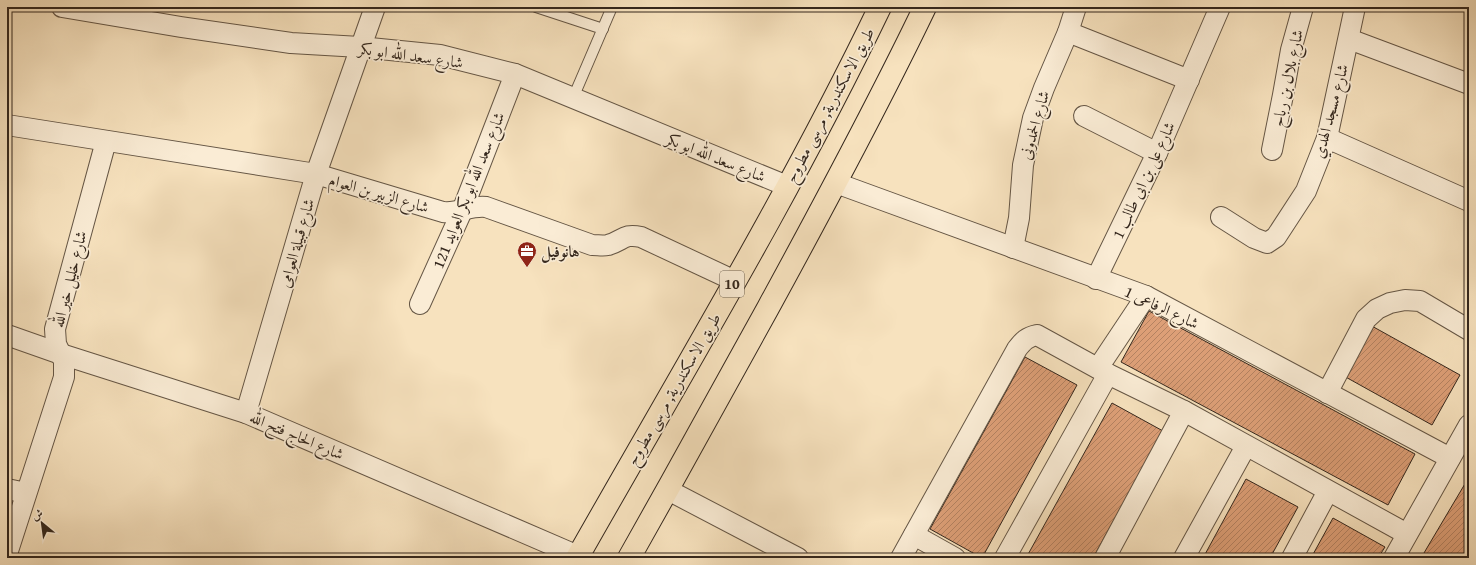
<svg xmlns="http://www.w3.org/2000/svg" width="1476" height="565" font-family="'Gentium Book Plus',Amiri,serif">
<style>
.building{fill:url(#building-hatch);stroke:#34271d}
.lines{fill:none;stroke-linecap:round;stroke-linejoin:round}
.service-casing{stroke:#655645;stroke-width:12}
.minor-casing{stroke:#655645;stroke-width:22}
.primary-casing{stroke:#34271d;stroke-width:24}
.service{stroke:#faecd5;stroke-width:10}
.minor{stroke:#faecd5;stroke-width:20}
.primary{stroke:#f7e2be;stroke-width:22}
.labels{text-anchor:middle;stroke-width:3.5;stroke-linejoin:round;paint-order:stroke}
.shield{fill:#faecd5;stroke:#6f6254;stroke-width:1}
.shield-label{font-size:15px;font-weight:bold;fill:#34271d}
.street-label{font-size:16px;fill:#34271d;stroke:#faecd5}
.poi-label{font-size:16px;font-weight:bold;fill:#34271d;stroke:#faecd5;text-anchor:start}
</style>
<defs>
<pattern id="building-hatch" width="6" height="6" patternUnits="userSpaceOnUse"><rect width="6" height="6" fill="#dd9f77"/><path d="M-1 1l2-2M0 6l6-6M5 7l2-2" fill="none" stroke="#b48261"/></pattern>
</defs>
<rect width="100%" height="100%" fill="#f7e2be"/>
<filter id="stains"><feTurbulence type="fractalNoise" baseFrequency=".005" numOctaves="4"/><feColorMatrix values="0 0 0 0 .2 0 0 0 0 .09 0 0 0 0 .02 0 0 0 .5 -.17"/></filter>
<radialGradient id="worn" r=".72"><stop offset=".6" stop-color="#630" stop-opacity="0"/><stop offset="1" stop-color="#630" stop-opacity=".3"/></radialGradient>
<!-- building -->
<g class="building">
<polygon points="1149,311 1415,454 1388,505 1121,362"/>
<polygon points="1370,325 1460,375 1432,425 1342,375"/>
<polygon points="1025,357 1077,385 982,558 930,529"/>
<polygon points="1112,403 1163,431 1093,558 1026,558"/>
<polygon points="1469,477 1469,558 1421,558"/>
<polygon points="1246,479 1298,507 1270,558 1203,558"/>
<polygon points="1333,518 1385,547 1378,558 1311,558"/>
</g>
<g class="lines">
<defs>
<g id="service">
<polyline points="536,7 603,29"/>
<polyline points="573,98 612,7"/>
</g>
<g id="minor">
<polyline points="62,7 181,27 291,43 360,47 440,55 515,74 787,186"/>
<polyline points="1068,32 1189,80"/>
<polyline points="1349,39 1469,84"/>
<polyline points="1084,116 1157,153"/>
<path d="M7,125L316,174L443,212C458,214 471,205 486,207L592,245C598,245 603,246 608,245C623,241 623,233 641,237L735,281"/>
<polyline points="1327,138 1469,201"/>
<polyline points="1272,150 1283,95 1291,50 1303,7"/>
<polyline points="836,183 1146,296 1450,458"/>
<polyline points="1221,217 1254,238 1267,243 1276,237 1306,191 1327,138 1355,7"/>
<polyline points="1013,248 1019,218 1023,165 1033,118 1044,88 1068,32 1076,7"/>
<polyline points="1096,279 1157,153 1220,7"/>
<polyline points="420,304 462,211 515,74"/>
<polyline points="7,335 61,354 246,413 578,556"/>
<polyline points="1098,368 1146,296"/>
<polyline points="1327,393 1366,319 1377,309 1390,303 1405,300 1420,301 1469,330"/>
<polyline points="246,413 316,174 375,7"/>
<polyline points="7,489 26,493"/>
<polyline points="668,490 798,558"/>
<polyline points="914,535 955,558"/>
<polyline points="7,554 64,377 64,361 56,344 55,329 106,141"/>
<path d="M901,558L1017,349C1023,341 1027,337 1037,335L1108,374L1184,411L1407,534"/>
<polyline points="1005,558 1108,374"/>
<polyline points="1105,558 1184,411"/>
<polyline points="1184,558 1246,446"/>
<polyline points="1292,558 1328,491"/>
<polyline points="1394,558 1469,425"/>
</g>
<g id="primary">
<path d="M577,558C680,376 789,196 880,7"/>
<path d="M629,558C676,475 722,391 768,308C822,209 876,109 925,7"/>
</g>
</defs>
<!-- service casing -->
<use href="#service" class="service-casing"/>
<!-- minor casing -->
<use href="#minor" class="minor-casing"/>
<!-- primary casing -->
<use href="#primary" class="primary-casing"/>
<!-- service -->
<use href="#service" class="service"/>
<!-- minor -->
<use href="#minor" class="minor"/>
<!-- primary -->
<use href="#primary" class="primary"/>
</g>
<!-- icons -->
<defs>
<symbol id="office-pin" viewBox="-11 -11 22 30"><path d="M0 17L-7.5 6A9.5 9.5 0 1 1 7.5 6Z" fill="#8f2418" stroke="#faecd5"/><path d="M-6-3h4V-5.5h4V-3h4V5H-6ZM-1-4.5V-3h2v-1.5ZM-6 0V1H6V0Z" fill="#fff"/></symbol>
</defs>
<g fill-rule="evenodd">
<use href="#office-pin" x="516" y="240" width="22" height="30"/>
</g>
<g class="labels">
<!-- shield labels -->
<rect class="shield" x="720" y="271" width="24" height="26" rx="3"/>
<g class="shield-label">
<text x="732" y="289">10</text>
</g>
<!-- street labels -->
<g class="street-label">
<text transform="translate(411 55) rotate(8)" y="6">شارع سعد الله ابو بكر</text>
<text transform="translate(1287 78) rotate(-78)" y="6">شارع بلال بن رباح</text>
<text transform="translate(829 105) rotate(-62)" y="6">طريق الاسكندرية, مرسى مطروح</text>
<text transform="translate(1330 111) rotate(-75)" y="6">شارع مسجد الهدي</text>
<text transform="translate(1034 125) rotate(-74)" y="6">شارع الحمدونى</text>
<text transform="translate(716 157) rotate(22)" y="6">شارع سعد الله ابو بكر</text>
<text transform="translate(1143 180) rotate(-65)" y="6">شارع على بن ابى طالب 1</text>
<text transform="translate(468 190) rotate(-68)" y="6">شارع سعد الله ابو بكر العوايد 121</text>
<text transform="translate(379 193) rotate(16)" y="6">شارع الزبير بن العوام</text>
<text transform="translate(296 243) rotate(-74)" y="6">شارع قبيلة العوامى</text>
<text transform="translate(69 279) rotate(-76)" y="6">شارع خليل خير الله</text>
<text transform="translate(1162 307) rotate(25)" y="6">شارع الرفاعى 1</text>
<text transform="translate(673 389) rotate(-60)" y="6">طريق الاسكندرية, مرسى مطروح</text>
<text transform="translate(297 435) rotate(23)" y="6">شارع الحاج فتح الله</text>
</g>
<!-- poi labels -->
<g class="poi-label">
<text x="541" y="257">هانوفيل</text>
</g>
</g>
<!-- margin -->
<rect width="1476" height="565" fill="none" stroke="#f7e2be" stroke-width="24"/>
<rect x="8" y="8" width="1460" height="549" fill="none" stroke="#34271d" stroke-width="2"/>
<rect x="12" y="12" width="1452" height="541" fill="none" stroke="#34271d"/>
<!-- north arrow -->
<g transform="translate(42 523) rotate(331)" stroke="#faecd5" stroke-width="3" paint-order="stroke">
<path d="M0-3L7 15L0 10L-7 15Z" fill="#34271d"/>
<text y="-6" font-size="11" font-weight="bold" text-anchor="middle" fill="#34271d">ش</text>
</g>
<rect width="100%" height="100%" filter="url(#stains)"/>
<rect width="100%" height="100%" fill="url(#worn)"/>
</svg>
